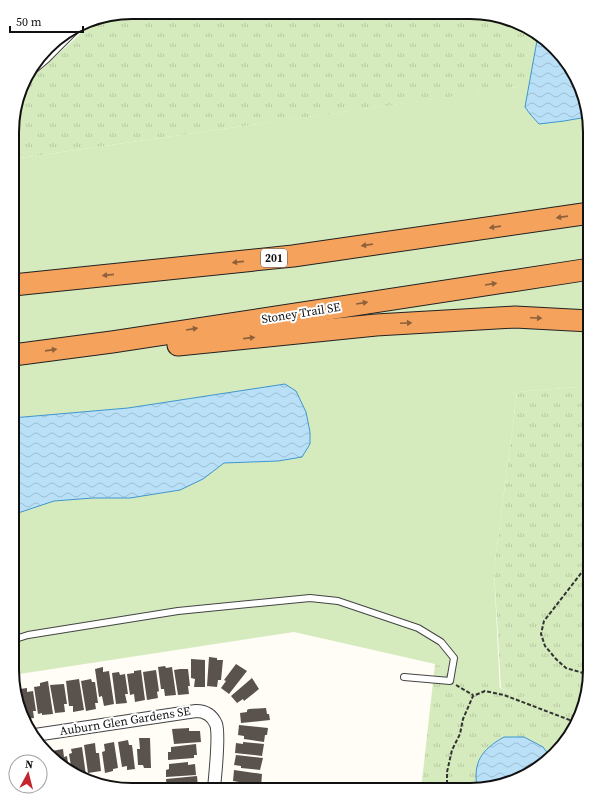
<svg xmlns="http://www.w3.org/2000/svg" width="602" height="802" font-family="'Source Serif 4',serif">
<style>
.grass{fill:#d5ebbd}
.park{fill:url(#park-tufts)}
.water{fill:url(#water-waves);stroke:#3f96cf}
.building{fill:#5a524d}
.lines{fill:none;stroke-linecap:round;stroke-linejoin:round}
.service-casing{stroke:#444;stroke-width:8}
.minor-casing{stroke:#444;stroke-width:14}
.motorway-casing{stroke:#222;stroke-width:23}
.path{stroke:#333;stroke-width:2;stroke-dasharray:4 2;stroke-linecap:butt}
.service{stroke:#fff;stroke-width:6}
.minor{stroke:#fff;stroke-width:12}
.motorway{stroke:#f5a25d;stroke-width:21}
.oneway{fill:#8e613b}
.labels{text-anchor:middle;stroke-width:4;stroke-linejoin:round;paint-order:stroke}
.shield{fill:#fff;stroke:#585858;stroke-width:1}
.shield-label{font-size:11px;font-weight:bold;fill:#111}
.street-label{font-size:12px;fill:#111;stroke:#fff}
.rim{fill:none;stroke:#111;stroke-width:2}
</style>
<defs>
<pattern id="park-tufts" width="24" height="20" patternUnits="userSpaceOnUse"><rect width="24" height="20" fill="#d5ebbd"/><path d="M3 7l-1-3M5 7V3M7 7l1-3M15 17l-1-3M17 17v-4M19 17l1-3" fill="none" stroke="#b6c8a1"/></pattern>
<pattern id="water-waves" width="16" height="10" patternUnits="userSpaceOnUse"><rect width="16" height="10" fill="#b9e0f7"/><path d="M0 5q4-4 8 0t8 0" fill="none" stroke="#9ebfd3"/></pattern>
</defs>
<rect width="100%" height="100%" fill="#fffdf5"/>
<!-- grass -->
<polygon class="grass" points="530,31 543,37 578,79 590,132 590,386 517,392 494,570 500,693 435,664 294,632 13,675 12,670 13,159 524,86"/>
<!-- park -->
<g class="park">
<polygon points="132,12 486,13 530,31 525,86 13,159 13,116 24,85 78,36 95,18"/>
<polygon points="590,386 590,678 570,737 523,778 470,790 421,790 435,664 538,702 501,688 494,570 517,392"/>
</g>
<!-- water -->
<g class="water">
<polygon points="538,35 543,37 578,79 587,117 564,121 539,124 530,114 525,107"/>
<polygon points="285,384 296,391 306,412 310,432 310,444 302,457 278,461 224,463 203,479 180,490 130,498 93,498 54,501 12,515 12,418 128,408"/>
<path d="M504,737H524L543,747L549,755L523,778L477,788C473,762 481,750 504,737Z"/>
</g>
<!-- building -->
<g class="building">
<polygon points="209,657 217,658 217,660 223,660 221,680 218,680 217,687 207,686"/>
<polygon points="191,659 205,660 205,687 194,687 195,679 191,678"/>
<polygon points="236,664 247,671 229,694 221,688 226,681 224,680"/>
<polygon points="165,666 166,668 172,667 176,695 165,696 164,689 161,689 158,667"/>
<polygon points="103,667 103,672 109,671 114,704 104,706 102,696 99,697 95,669"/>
<polygon points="180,669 188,669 190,686 188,686 189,694 178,695 174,670"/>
<polygon points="141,670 145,700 135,702 134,694 130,695 127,674 134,673 134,671"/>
<polygon points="156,670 159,691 157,692 158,698 147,700 143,672"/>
<polygon points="119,672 120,675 125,674 128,694 125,694 127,703 116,704 112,673"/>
<polygon points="252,678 259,689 244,701 243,699 237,703 231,696"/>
<polygon points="79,679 84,710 73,712 73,706 69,706 66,681"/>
<polygon points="91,679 92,682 95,682 98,703 95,703 96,709 86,711 81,681"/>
<polygon points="48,681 53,714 42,715 42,713 38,714 34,687 40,686 40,683"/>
<polygon points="64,684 67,704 64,704 65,712 55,713 50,685"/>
<polygon points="27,688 27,692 33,691 36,711 33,711 34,718 24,719 20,689"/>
<polygon points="266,708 267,714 269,714 270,720 241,723 240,713 247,712 247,710 249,709"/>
<polygon points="239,725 268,728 267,735 265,735 264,742 244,739 244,736 238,735"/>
<polygon points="189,728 189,731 200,731 201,742 174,744 172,729"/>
<polygon points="139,738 150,738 151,768 144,768 143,765 138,765 137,749 140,749"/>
<polygon points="128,740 129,745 132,745 135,769 127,770 127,766 122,767 118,742"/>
<polygon points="114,742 118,768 113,769 113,771 105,773 102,752 105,751 104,744"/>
<polygon points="243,742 264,744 262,756 235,753 236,743 243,744"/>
<polygon points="95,743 96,753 99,753 101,771 88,773 84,745"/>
<polygon points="196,744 197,755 194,755 194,758 168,760 168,752 171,752 171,747"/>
<polygon points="82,747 86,775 81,776 72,772 69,754 72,753 71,749"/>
<polygon points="63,749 64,757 67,756 69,771 65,770 52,755 52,751"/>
<polygon points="236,755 263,758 260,770 241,768 241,766 234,765"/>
<polygon points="188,762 188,765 195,764 196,775 166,777 166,770 169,769 169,764"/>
<polygon points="234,770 262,774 261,787 239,784 239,782 233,781"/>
<polygon points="197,776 198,787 191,787 191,789 167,789 166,779"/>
</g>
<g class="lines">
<defs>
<g id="service">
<polyline points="27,76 47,59 81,25"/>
<polyline points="12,640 28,635 178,611 310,598 338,601 418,628 441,642 454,658 450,681 404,677"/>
</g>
<path id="minor" d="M35,735L196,711C205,711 212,715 216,724C220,735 215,775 214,789"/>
<g id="motorway">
<polyline points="13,285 293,256 590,213"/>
<polyline points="178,345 376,325 515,317 590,321"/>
<polyline points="13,355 112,342 590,269"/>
</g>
</defs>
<!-- service casing -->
<use href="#service" class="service-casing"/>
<!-- minor casing -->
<use href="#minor" class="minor-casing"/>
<!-- motorway casing -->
<use href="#motorway" class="motorway-casing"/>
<!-- path -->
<g class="path">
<polyline points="590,675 566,668 556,659 545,646 541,634 544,621 582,572 590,559"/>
<polyline points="456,685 473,695"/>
<polyline points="447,790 447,772 452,750 460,734 463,719 473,696 485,691 504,695 575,722"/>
</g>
<!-- service -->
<use href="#service" class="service"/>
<!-- minor -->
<use href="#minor" class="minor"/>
<!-- motorway -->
<use href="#motorway" class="motorway"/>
</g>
<!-- one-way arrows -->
<defs><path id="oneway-solid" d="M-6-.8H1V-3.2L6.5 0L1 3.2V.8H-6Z"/></defs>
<g class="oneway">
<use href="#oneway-solid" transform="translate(562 217) rotate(172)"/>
<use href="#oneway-solid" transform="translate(495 227) rotate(172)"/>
<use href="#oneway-solid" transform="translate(367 245) rotate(172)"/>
<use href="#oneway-solid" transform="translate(238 262) rotate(174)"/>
<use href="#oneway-solid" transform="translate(108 275) rotate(174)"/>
<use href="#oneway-solid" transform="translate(491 284) rotate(-9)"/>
<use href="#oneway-solid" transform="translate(362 303) rotate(-9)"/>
<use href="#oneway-solid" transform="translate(536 318) rotate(3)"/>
<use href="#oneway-solid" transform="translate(406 323) rotate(-3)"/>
<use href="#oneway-solid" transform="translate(192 329) rotate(-9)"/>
<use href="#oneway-solid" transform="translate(249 338) rotate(-6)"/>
<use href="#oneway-solid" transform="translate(51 350) rotate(-8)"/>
</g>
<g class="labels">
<!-- shield labels -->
<rect class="shield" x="261" y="249" width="26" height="18" rx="3"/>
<g class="shield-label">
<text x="274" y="262">201</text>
</g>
<!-- street labels -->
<g class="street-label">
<text transform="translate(301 313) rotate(-9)" y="4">Stoney Trail SE</text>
<text transform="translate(125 721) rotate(-9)" y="4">Auburn Glen Gardens SE</text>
</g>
</g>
<!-- crop -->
<path d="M0 0H602V802H0ZM132 19H470A113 113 0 0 1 583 132V670A113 113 0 0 1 470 783H132A113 113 0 0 1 19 670V132A113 113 0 0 1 132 19Z" fill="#fff" fill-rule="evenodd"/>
<path class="rim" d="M132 19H470A113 113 0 0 1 583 132V670A113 113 0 0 1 470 783H132A113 113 0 0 1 19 670V132A113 113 0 0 1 132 19Z"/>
<!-- north arrow -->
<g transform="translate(28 774) rotate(7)"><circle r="19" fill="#ffffff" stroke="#a0a0a0"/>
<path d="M0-3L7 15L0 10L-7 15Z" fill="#c4262e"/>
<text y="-6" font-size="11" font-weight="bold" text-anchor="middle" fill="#111111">N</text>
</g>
<!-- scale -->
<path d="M10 26v6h73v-6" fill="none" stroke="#111111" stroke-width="2"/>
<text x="16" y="26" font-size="12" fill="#111111" stroke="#ffffff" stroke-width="3" paint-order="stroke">50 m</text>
</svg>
